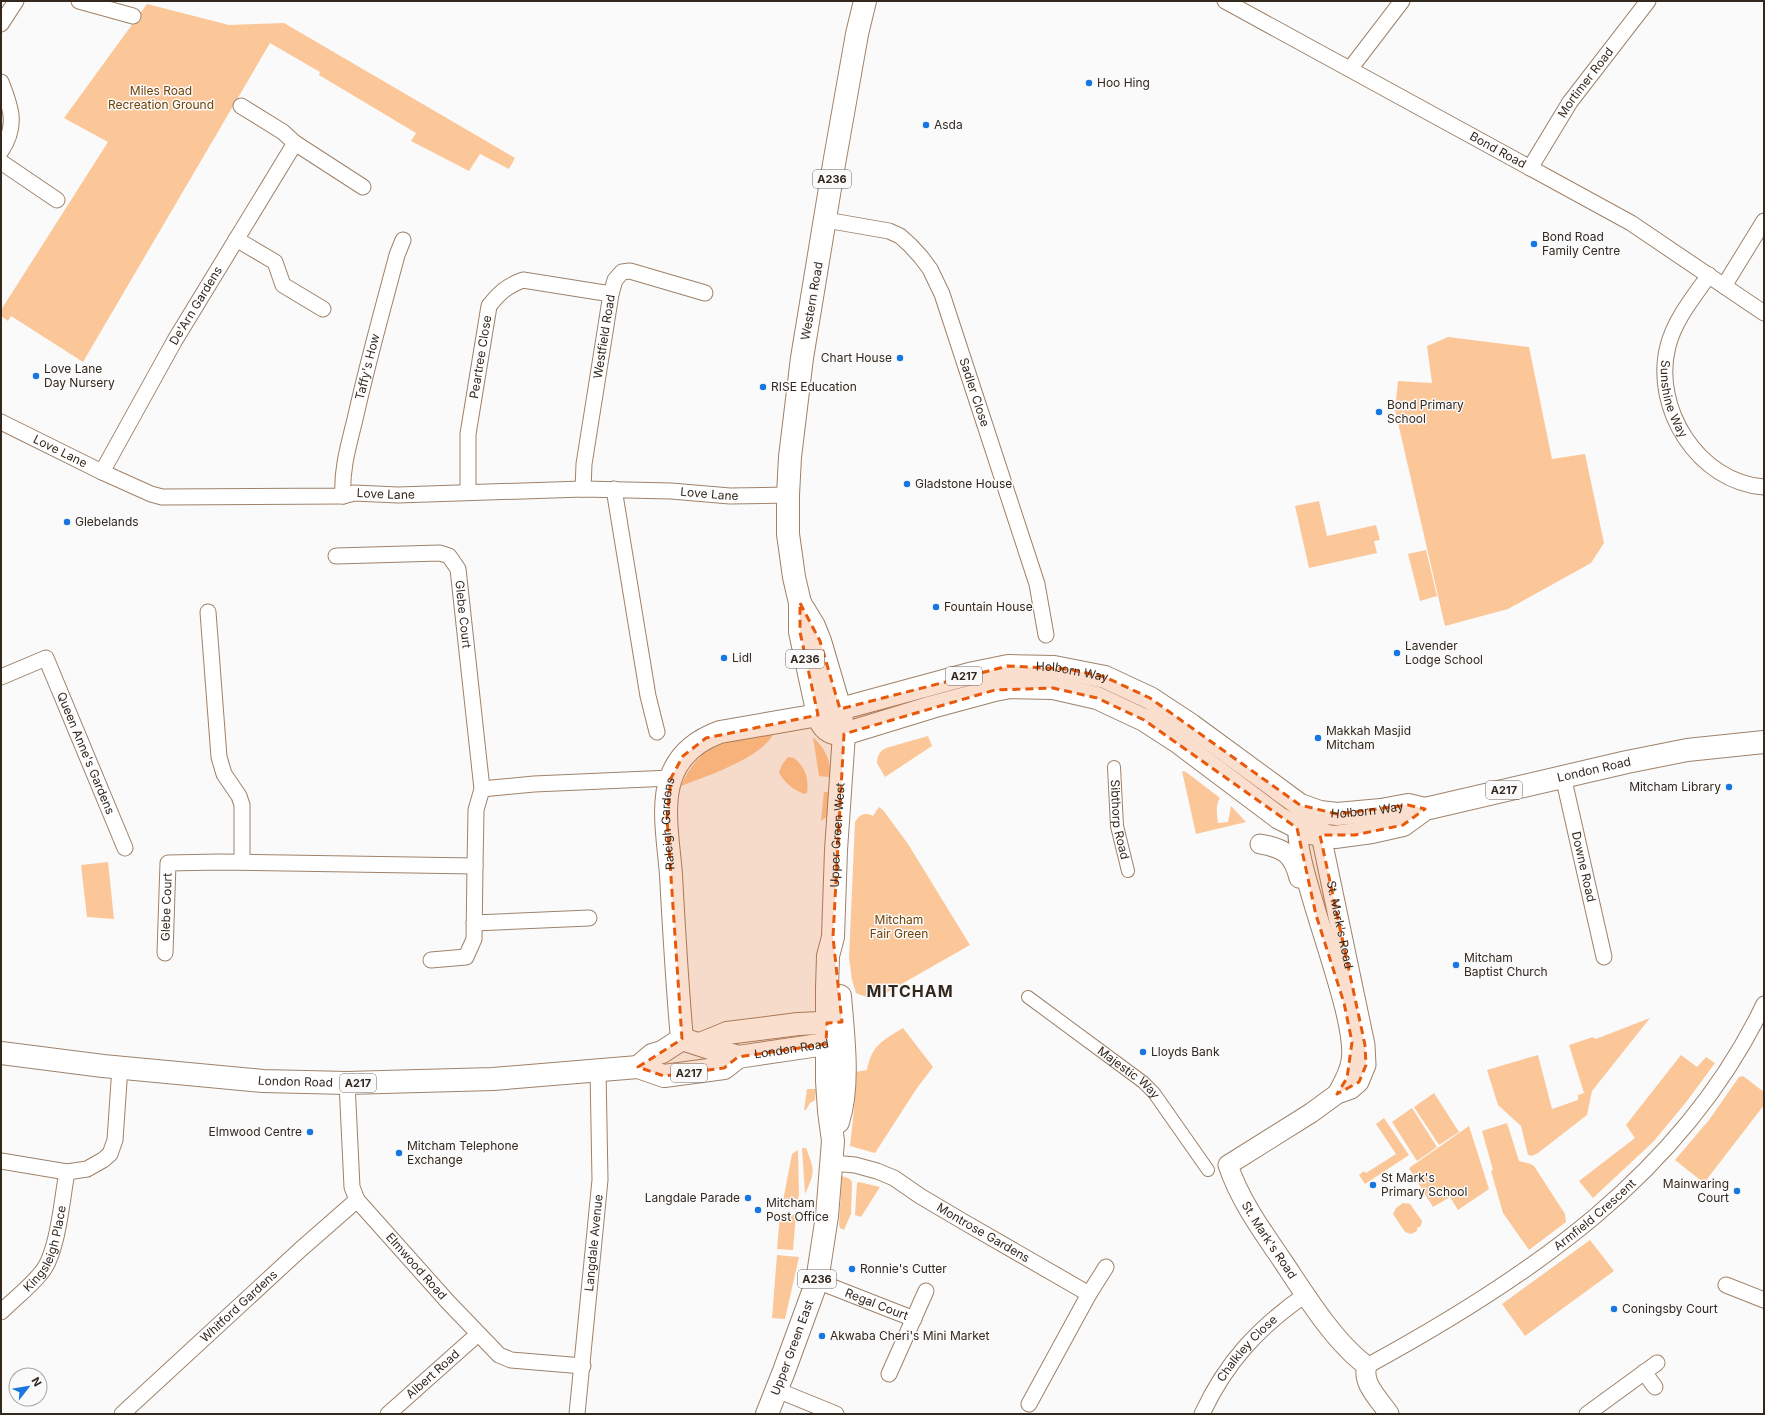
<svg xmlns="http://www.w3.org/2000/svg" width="1765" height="1415" font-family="Inter,sans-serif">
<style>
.green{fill:#fcc798}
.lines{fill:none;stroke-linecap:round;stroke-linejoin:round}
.pedestrian-casing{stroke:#9e826a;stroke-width:14}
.minor-casing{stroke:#9e826a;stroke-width:17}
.tertiary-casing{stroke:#9e826a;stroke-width:21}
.primary-casing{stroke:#9e826a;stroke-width:24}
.pedestrian{stroke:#fff;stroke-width:12}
.minor{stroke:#fff;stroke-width:15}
.tertiary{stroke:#fff;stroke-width:19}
.primary{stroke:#fff;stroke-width:22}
.marked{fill:#e8590c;fill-opacity:0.2;stroke:#e8590c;stroke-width:3;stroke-dasharray:8 5;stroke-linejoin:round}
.poi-dot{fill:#1776df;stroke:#fafafa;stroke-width:1.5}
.labels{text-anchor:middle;stroke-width:3;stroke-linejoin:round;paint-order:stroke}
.shield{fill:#fafafa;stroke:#6f6760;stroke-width:1}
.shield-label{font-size:11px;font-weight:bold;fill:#33281e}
.poi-label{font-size:12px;fill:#33281e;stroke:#fafafa;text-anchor:start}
.street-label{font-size:12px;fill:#33281e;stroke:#fafafa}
.park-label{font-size:12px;fill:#734104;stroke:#fafafa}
.district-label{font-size:16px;font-weight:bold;letter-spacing:1px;fill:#33281e;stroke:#fafafa}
</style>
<rect width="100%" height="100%" fill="#fafafa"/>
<!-- green -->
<g class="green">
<polygon points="147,4 229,25 284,23 515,158 509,169 480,154 469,171 411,141 416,133 319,75 320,72 270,43 83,362 11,316 8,321 1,316 1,310 108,142 64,118"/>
<polygon points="1448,337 1529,347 1552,459 1585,454 1604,543 1591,563 1508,609 1445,626 1395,410 1398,381 1432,383 1427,346"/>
<polygon points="1319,501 1327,536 1376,525 1380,540 1374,541 1377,553 1309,568 1295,506"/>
<polygon points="1426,550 1437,596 1420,601 1408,554"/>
<path d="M773,734C762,758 704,777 681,786C700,741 729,742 773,734Z"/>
<path d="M928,736L932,746L885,777L877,763C877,755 880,751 886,748Z"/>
<path d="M813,737C825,749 831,759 830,777L819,776Z"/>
<path d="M788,757L794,758C805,767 809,778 807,793L804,794C794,790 783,782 779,772L782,765Z"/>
<path d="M1182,771L1186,772L1220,798C1215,806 1217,814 1218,823L1228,822L1231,806L1246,822L1196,834Z"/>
<polygon points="824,792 829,792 828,816 821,821"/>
<path d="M879,807L883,810L908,844L970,945L884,994C874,998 867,998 856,993L852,980L849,958L855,822C860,814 865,812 873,816Z"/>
<polygon points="108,862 114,919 87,917 81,865"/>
<polygon points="1650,1018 1592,1091 1587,1115 1538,1153 1532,1156 1528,1155 1521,1126 1498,1105 1487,1070 1538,1055 1552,1109 1578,1100 1578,1095 1584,1093 1569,1045 1593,1037 1595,1039 1601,1037"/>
<path d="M903,1028L933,1067L917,1088L875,1153L850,1146L854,1110L855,1072L867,1070C871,1046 883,1040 903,1028Z"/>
<polygon points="1681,1055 1697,1067 1706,1057 1715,1063 1687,1101 1654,1141 1593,1198 1579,1181 1635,1138 1626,1125"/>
<polygon points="1743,1076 1764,1092 1764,1105 1704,1183 1675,1160 1709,1120 1739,1077"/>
<polygon points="807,1089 816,1089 815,1100 810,1103 806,1110 804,1110"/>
<polygon points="1434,1093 1459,1132 1439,1145 1414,1107"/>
<polygon points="1412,1108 1437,1147 1417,1161 1392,1122"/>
<polygon points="1384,1118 1409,1155 1365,1184 1359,1175 1364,1171 1366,1173 1396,1154 1376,1124"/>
<polygon points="1507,1123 1519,1161 1531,1164 1534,1166 1565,1214 1566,1222 1529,1250 1503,1213 1491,1171 1493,1170 1482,1131"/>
<polygon points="1469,1126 1489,1189 1458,1210 1450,1197 1433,1207 1409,1168"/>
<path d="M802,1148H806C815,1171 815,1172 805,1194Z"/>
<polygon points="798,1150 799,1195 796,1209 782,1206 792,1154"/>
<polygon points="842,1176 850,1179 852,1182 851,1214 844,1230 840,1228 839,1224"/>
<polygon points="859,1182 880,1187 861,1217 855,1215 857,1183"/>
<polygon points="1403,1203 1410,1204 1422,1221 1421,1226 1417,1228 1417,1231 1411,1234 1405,1232 1393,1214 1396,1208"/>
<polygon points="780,1214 796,1215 793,1250 777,1249"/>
<polygon points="1590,1240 1614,1271 1525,1336 1502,1304"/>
<polygon points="777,1255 799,1257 785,1319 772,1318"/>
</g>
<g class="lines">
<defs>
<g id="pedestrian">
<path id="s1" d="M1114,767L1117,826L1128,871"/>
<path id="s2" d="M1028,997L1143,1082L1154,1093L1208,1170"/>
</g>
<g id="minor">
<polyline points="79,1 133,16"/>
<path id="s3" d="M1225,1L1631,223L1764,313"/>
<polyline points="1,24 16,1"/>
<polyline points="1350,69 1402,1"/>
<path d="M1,82C11,107 18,126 1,151"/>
<polyline points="241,106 283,132 295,143 363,187"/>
<polyline points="1,162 57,200"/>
<path id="s4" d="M1530,168L1570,102L1648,1"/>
<path id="s5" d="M826,220L889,231L900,236L910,245L921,257L930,269L942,294L1037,584L1046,635"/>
<polyline points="236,239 275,262 283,285 323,309"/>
<path id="s6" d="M1709,275C1693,298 1675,319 1668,346C1652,408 1698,482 1764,487"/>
<polyline points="1724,286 1764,221"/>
<path id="s7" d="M1,422L102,472L151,494L162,497L343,496L354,493L398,495L583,489L671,491L730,496L788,495"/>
<path id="s8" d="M102,472L175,340L295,143"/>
<path id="s9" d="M583,489L584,464L611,294L615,280L622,272L630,271L705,293"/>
<polyline points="614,489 648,696 657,732"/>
<path id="s10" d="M468,492V434L489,306C499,293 507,286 523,280L611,294"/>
<path id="s11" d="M343,496C341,468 350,441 356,415C368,361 383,308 397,255L403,240"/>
<path id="s12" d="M336,556L440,553L449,556L458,569L482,789L534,784L671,778"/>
<polyline points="208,612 219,757 224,774 239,796 242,805 242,862"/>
<path id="s13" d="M1,677L46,658L125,848"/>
<path id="s14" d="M1563,776L1604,957"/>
<polyline points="474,923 589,918"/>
<path id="s15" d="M165,953L168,863L219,862L475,866L476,810L482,789"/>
<polyline points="431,960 466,957 474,939 475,866"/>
<path id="s16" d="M347,1083L352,1187L357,1200L448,1302L499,1355L511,1360L583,1366"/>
<polyline points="1,1161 67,1172 87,1169 103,1160 110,1154 115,1140 120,1067"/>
<path id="s17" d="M832,1163L855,1165L877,1171L894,1178L920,1196L964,1222L1089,1294"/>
<path id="s18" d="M817,1281L914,1319"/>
<polyline points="1726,1285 1764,1300"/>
<path id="s19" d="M1,1312C14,1299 30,1287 41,1273C58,1254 62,1198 67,1172"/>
<path id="s20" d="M1367,1366C1527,1279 1683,1174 1764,1004"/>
<polyline points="1644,1372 1655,1387"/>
<polyline points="889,1374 926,1291"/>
<polyline points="777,1390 836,1414"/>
<polyline points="1029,1404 1089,1294 1106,1267"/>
<path id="s21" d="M122,1414L301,1249L357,1200"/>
<path id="s22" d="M388,1414L478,1334"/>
<path id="s23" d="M577,1414L600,1180L598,1070"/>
<path id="s24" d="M1202,1414C1226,1362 1259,1327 1305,1295"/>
<polyline points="1587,1414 1657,1363"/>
</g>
<g id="tertiary">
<path d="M1301,817C1281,844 1360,1011 1351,1061C1349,1074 1343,1083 1337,1094"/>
<path id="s25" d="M1318,821L1365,1045L1366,1065L1359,1082L1351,1089L1337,1094L1311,1113L1228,1165C1240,1201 1263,1232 1284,1263C1306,1296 1335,1343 1367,1366C1361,1383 1380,1400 1389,1414"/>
<path d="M1260,844C1284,848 1293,854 1299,878"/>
</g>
<g id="primary">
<path id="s26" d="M865,1L857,34L834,164L802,358L790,457L788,495V534L794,577L800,603V632L818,715C822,728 829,735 844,734L932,707L995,690L1010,687L1053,688L1097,698L1144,720L1178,742L1279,818L1309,833L1335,837L1372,832L1403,825L1425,809L1627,762L1687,750L1764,742"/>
<path id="s27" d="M682,1039C677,984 674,930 671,875C669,846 661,806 671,778C679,754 698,740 720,732L818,715L969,674L1008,666L1054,667L1105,677L1150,698L1191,725L1300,805L1320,812L1337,814L1381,810L1408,805L1425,809"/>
<path id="s28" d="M682,1039L738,1057L826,1044L839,1039"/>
<polyline points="700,1044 727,1033 798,1024 842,1022"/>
<path id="s29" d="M1,1053L103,1066L263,1081L347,1083L493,1079L638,1067L664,1076L724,1068L738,1057"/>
<polyline points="638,1067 652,1055 662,1052 682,1039"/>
<path d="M838,1122C850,1084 843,1035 840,996"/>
<path id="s30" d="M767,1414L784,1371L817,1281L827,1216L833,1141L829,1111L827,1081V988L828,956L833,937L836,850L844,734L840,709L820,641L814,626L800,603"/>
</g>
</defs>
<!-- pedestrian casing -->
<use href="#pedestrian" class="pedestrian-casing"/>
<!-- minor casing -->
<use href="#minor" class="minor-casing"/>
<!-- tertiary casing -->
<use href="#tertiary" class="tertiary-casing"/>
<!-- primary casing -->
<use href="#primary" class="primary-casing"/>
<!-- pedestrian -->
<use href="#pedestrian" class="pedestrian"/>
<!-- minor -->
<use href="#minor" class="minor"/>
<!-- tertiary -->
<use href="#tertiary" class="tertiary"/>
<!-- primary -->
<use href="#primary" class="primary"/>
</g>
<!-- marked area -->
<path class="marked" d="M800,603L820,641L840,709L1008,666L1068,669L1105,677L1150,698L1300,805L1337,814L1408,805L1425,809L1403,825L1355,835H1320L1365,1045L1366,1065L1359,1082L1337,1094L1347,1078L1352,1042L1344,1003L1316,915L1297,828L1144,720L1097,698L1053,688L995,690L844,734L833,937L842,1022L827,1023L826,1044L738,1057L724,1068L664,1076L638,1067L682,1039L667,818L671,778L683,756L706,738L818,715L800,632Z"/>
<!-- markers -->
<g class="poi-dot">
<circle cx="1089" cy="83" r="4"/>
<circle cx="926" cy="125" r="4"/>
<circle cx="1534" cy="244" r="4"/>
<circle cx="900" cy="358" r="4"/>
<circle cx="36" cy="376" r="4"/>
<circle cx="763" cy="387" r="4"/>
<circle cx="1379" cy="412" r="4"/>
<circle cx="907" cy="484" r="4"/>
<circle cx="67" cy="522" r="4"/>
<circle cx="936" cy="607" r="4"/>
<circle cx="1397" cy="653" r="4"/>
<circle cx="724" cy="658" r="4"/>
<circle cx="1318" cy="738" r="4"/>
<circle cx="1729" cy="787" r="4"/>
<circle cx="1456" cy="965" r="4"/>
<circle cx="1143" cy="1052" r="4"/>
<circle cx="310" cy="1132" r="4"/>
<circle cx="399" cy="1153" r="4"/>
<circle cx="1373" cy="1185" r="4"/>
<circle cx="1737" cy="1191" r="4"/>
<circle cx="748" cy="1198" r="4"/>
<circle cx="758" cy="1210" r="4"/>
<circle cx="852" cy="1269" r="4"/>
<circle cx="1614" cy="1309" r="4"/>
<circle cx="822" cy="1336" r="4"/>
</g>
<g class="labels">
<!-- shield labels -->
<g class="shield">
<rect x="813" y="170" width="38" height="18" rx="3"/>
<rect x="786" y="650" width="38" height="18" rx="3"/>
<rect x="946" y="667" width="36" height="18" rx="3"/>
<rect x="1486" y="781" width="36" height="18" rx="3"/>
<rect x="671" y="1064" width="36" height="18" rx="3"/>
<rect x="340" y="1074" width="36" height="18" rx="3"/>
<rect x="798" y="1270" width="38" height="18" rx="3"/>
</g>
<g class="shield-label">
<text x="832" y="183">A236</text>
<text x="805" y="663">A236</text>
<text x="964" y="680">A217</text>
<text x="1504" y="794">A217</text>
<text x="689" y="1077">A217</text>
<text x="358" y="1087">A217</text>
<text x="817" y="1283">A236</text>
</g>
<!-- poi labels -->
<g class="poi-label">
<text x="1097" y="87">Hoo Hing</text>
<text x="934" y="129">Asda</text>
<text x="1542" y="241">Bond Road<tspan x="1542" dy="14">Family Centre</tspan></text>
<text x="892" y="362" text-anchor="end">Chart House</text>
<text x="44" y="373">Love Lane<tspan x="44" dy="14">Day Nursery</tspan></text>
<text x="771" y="391">RISE Education</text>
<text x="1387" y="409">Bond Primary<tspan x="1387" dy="14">School</tspan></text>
<text x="915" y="488">Gladstone House</text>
<text x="75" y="526">Glebelands</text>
<text x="944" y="611">Fountain House</text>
<text x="1405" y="650">Lavender<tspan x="1405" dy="14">Lodge School</tspan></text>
<text x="732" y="662">Lidl</text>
<text x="1326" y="735">Makkah Masjid<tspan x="1326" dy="14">Mitcham</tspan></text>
<text x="1721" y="791" text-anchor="end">Mitcham Library</text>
<text x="1464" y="962">Mitcham<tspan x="1464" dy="14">Baptist Church</tspan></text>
<text x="1151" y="1056">Lloyds Bank</text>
<text x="302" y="1136" text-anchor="end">Elmwood Centre</text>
<text x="407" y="1150">Mitcham Telephone<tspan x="407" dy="14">Exchange</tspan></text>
<text x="1381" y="1182">St Mark's<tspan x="1381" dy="14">Primary School</tspan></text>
<text x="1729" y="1188" text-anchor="end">Mainwaring<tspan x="1729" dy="14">Court</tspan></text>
<text x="740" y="1202" text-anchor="end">Langdale Parade</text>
<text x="766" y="1207">Mitcham<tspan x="766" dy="14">Post Office</tspan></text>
<text x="860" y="1273">Ronnie's Cutter</text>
<text x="1622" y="1313">Coningsby Court</text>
<text x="830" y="1340">Akwaba Cheri's Mini Market</text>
</g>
<!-- street labels -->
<g class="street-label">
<text dy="4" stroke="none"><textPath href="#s4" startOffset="102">Mortimer Road</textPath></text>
<text dy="4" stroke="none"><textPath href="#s3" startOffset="311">Bond Road</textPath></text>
<text transform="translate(812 301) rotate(-80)" y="4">Western Road</text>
<text dy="4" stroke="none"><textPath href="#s8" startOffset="191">De'Arn Gardens</textPath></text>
<text dy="4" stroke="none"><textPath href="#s9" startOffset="154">Westfield Road</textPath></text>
<text dy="4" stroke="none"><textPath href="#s10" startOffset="136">Peartree Close</textPath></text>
<text dy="4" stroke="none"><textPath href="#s11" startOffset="132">Taffy's How</textPath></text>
<text dy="4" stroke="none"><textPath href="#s5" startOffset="252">Sadler Close</textPath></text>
<text dy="4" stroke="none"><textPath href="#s6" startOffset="137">Sunshine Way</textPath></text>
<text dy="4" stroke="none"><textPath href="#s7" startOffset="66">Love Lane</textPath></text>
<text dy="4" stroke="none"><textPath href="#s7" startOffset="402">Love Lane</textPath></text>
<text dy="4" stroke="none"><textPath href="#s7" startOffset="726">Love Lane</textPath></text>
<text dy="4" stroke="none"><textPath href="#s12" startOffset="175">Glebe Court</textPath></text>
<text dy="4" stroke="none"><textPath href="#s27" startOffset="692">Holborn Way</textPath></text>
<text dy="4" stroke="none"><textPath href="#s13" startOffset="152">Queen Anne's Gardens</textPath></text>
<text dy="4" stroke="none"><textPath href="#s26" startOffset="1568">London Road</textPath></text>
<text dy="4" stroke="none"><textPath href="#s27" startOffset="1028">Holborn Way</textPath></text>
<text dy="4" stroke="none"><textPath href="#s1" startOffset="53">Sibthorp Road</textPath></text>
<text dy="4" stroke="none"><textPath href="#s27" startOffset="216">Raleigh Gardens</textPath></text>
<text dy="4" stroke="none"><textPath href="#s30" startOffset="590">Upper Green West</textPath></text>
<text dy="4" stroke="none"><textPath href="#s14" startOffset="93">Downe Road</textPath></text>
<text dy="4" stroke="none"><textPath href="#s15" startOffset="46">Glebe Court</textPath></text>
<text dy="4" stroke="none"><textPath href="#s25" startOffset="106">St. Mark's Road</textPath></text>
<text dy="4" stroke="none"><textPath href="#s28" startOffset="113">London Road</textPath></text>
<text dy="4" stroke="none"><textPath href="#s2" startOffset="126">Majestic Way</textPath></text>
<text dy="4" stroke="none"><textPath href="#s29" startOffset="296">London Road</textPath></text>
<text dy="4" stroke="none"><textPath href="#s20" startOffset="274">Armfield Crescent</textPath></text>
<text dy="4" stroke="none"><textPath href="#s17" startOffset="169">Montrose Gardens</textPath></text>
<text dy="4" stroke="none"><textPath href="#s25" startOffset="509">St. Mark's Road</textPath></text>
<text dy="4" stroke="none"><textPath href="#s23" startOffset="172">Langdale Avenue</textPath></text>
<text dy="4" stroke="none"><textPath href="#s19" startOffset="80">Kingsleigh Place</textPath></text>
<text dy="4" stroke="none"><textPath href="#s16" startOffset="207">Elmwood Road</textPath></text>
<text dy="4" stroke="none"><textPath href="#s18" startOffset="64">Regal Court</textPath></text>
<text dy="4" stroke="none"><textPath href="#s21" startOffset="159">Whitford Gardens</textPath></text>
<text dy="4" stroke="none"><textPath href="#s30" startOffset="71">Upper Green East</textPath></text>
<text dy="4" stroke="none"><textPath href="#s24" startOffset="80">Chalkley Close</textPath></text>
<text dy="4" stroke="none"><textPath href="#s22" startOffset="60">Albert Road</textPath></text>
</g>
<!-- park labels -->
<g class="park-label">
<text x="161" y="95">Miles Road<tspan x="161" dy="14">Recreation Ground</tspan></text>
<text x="899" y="924">Mitcham<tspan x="899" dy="14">Fair Green</tspan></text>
</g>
<!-- district labels -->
<g class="district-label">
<text x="910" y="997">MITCHAM</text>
</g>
</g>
<!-- border -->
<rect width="1765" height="1415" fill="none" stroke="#33281e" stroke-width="4"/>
<!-- north arrow -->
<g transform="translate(28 1387) rotate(59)"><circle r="19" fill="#fafafa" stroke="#aaa6a2"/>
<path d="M0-3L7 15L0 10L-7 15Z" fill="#1776df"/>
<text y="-6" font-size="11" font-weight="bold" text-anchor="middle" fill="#33281e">N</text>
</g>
</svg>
